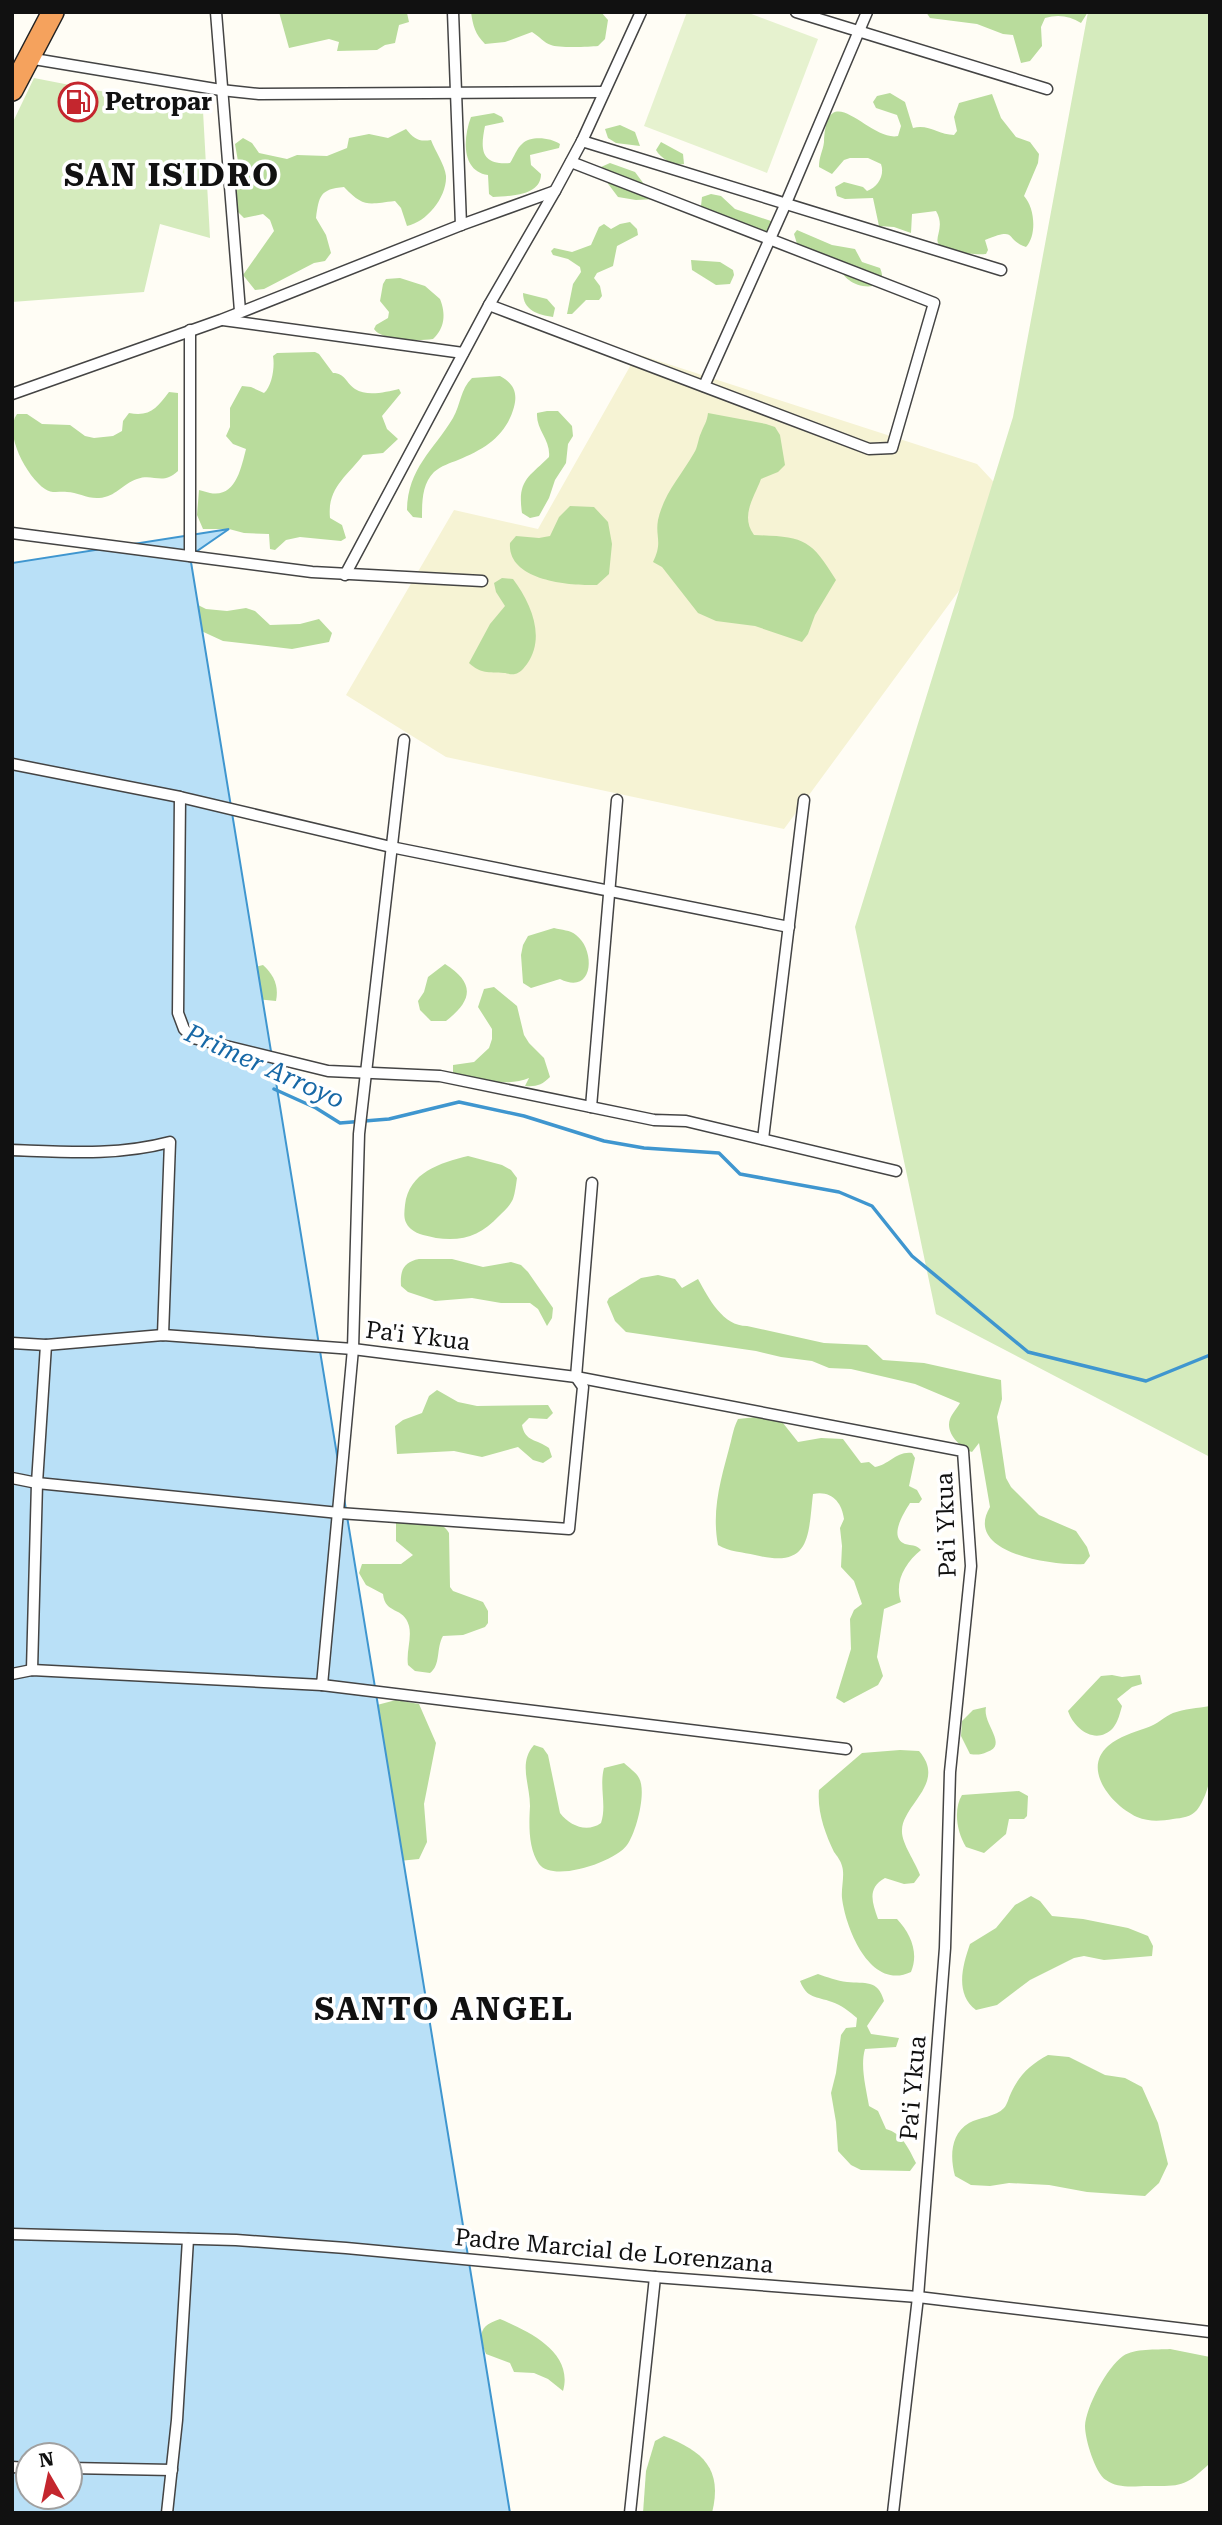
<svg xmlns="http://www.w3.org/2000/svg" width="1222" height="2525" font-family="'Roboto Serif',serif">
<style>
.farmland{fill:#f6f3d4}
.green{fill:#d5ebbd}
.forest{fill:#b9dc9c}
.pitch{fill:#e6f2cf}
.water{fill:#b9e0f7;stroke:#3f96cf;stroke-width:2;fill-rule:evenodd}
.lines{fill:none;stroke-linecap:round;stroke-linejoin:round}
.stream{stroke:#3f96cf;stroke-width:3.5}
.street-casing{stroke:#444;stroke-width:13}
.highway-casing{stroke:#222;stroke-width:24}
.street{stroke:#fff;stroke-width:10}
.highway{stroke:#f5a25d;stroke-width:21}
.labels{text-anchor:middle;stroke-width:7;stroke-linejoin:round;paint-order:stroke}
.poi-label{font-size:24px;font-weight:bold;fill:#111;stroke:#fff;text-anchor:start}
.street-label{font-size:24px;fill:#111;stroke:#fff}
.water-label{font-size:26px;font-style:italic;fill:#1768a6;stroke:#fff}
.district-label{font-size:32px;font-weight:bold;letter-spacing:2px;fill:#111;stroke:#fff}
</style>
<rect width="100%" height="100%" fill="#fffdf5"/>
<!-- farmland -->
<polygon class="farmland" points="637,354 977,464 1019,509 784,829 446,757 346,695 454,510 538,529"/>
<!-- green -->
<g class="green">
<polygon points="1088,12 1210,12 1210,1457 936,1314 855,927 1013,417"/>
<polygon points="34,78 203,111 210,238 160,224 144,292 12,302 12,124"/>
</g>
<!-- forest -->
<g class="forest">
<polygon points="279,12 404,12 407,13 409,22 399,25 395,43 385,45 377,50 337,51 339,42 329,39 289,48"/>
<path d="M471,12H601L608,20L605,39L598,46C589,47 557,48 551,45C544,43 539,36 532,32L505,42L485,44C475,34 473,26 471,12Z"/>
<path d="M926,12H1088L1081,23C1070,16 1058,14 1045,18L1041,27L1042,46L1030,61L1021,63L1013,35L1003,34L977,24L930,18Z"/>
<path d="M890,93L905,102L913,128C929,124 939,135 954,135L957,131L954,117L959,103L992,94L1001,118L1016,137L1030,142L1039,154L1038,163L1024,196C1035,208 1037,235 1026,247C1004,240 1019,226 985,240L988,250L986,254C977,255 942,253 938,243C935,236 945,226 936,211L912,214L911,233L894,227L879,226L873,198L845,199L837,196L835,187L844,182L863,187L867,191C878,187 885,175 881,164L868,158H850L844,160L832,174L819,167C819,156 823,151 824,142C827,74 869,142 898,136L901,126L897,115L876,108L873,102L877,96Z"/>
<path d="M494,113L502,117L504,122L485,126C480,150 481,165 510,163C514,157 517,148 522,144C531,135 551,138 560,144L559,148L530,155L531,165L541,174C541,196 510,196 493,197L489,194L488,175C461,171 463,138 471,117Z"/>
<polygon points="620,125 635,132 640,146 616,143 608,138 605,129"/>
<path d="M406,129C414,139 419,142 431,140C435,151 445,165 446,176C447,197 427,222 407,226L401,208L395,201C368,204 364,208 344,187C320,189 319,196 316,218L326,235L331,253L325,261L314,263L264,289L255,290L243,275L274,231L270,220L263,214L244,218L237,211L234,181L240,173L235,144L243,138L252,143L259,153L287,159L297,155L327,156L347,148L349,138L369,134L388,138Z"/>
<path d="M661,142L683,154L684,164C674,166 661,159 656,150Z"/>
<polygon points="610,163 635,172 655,199 636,200 618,197 600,173 601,167"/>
<polygon points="711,194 721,196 735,209 774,222 766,235 716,217 701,206 702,197"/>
<polygon points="630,222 637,229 638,235 617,246 613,266 597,273 594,278 600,286 602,296 599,300 586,300 572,314 567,314 573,284 581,272 580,267 568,259 553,255 551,251 554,248 572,252 591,245 599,227 604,224 611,229 620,224"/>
<path d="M797,230L832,245L855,249L862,262L880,268C890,290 861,290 849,280C844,277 842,271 837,268C826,259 811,253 798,247L794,234Z"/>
<polygon points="691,260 720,262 733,270 734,275 730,284 716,285 692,270"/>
<path d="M400,278L425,286L440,299C446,314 445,328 433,339C418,341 382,341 374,329L376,325L388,318L389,312L380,301L383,284L386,279Z"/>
<path d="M523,293L547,299L555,308L553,317C538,315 523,310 523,293Z"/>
<path d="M315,352L319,354L333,373C345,373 346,383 355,389C367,397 386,392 399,389L401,393L382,416L387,429L398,439L383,453L363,455C347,477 327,487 330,518L342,525L346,538L341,541L300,537L286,540L275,550L270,549L269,534L244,533L229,529H203L197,515L199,490C203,491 206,492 210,493C236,498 241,468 246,449L233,444L226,436L230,427V408L242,386L251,387L264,393C272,386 275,367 273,356L277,353Z"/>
<path d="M500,376C513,383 518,392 514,407C506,436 485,449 458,460C450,463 441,466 434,472C422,484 422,502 422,518L413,517L407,510C408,468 433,451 453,418C461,404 460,390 472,378Z"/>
<path d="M169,392L178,393V471C162,486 154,473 137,479C122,484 116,497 99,498C88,499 77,492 67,492C59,491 52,494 45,489C27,477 3,433 17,414H27L42,424L70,425L85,436L94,438L113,436L122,431L123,421L129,413C150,417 157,408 169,392Z"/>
<path d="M547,411H558L572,426L573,436L568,444L566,463L555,480L549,498L539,516L530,518L522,513C517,480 529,477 549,457C551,440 536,430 537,413Z"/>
<path d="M708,413L766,424L775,427L780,435L785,465L778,472L761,479C754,498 740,516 754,535C804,537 810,538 836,580L815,615L808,634L802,642L755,626L716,621L698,613L662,567L653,562C663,542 655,537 658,520C664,493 681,476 694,453C698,447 698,439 701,433C704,425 707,422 708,413Z"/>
<path d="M570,506L594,507L608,522L612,544L609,574L597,585C570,586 507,581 510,543L516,536L539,538L550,536L559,517Z"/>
<path d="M502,578L513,579C531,603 546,637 527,664C524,668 520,673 515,674C511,675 507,673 504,673C488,672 481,674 469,663L490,624L505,606L496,592L494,583Z"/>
<polygon points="178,595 206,609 227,611 246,608 255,611 270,625 300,624 319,619 332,633 329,642 292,649 223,641 197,629"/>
<path d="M554,928C562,930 570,930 576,935C596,950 594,996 560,979L531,988L523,983L521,955L523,945L528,936Z"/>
<path d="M445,964C475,983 473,1000 446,1021H431L420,1010L418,1001L424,992L428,977Z"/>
<path d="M263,965C274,975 279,986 276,1001L256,999L235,972Z"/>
<path d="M494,987L517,1006L524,1035L529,1043L544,1058L550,1077C542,1085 536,1087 525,1086L529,1078C508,1087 475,1080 453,1075V1065L474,1062L489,1048L492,1039V1029L478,1007L484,989Z"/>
<path d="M468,1156L502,1165L511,1170L517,1178C516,1185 515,1193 513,1199C510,1206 504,1211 499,1216C481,1235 463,1242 436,1238C428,1236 418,1235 411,1229C403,1222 404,1215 405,1205C409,1172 440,1163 468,1156Z"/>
<path d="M419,1259H452L483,1267L511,1262L521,1265L528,1272L553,1308L552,1318L547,1326L538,1309L530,1303H501L472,1298L435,1301L408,1292L401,1286C400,1271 403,1262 419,1259Z"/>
<path d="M658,1275L675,1279L682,1288L698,1279C709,1299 723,1326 747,1326L824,1343L867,1345L883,1360L924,1363L1001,1380L1002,1399L997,1417L1006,1478L1011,1487L1039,1515L1076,1531L1087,1547L1090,1556L1084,1564C1055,1566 962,1554 990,1507L979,1443L972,1452C960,1447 945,1433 950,1419C952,1414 957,1408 960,1403L915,1384L851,1369L829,1368L812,1361L781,1357L756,1351L626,1332L615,1321L607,1302L609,1298L641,1278Z"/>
<path d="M437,1390L458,1402L477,1406L548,1405L553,1413L547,1419L529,1418L522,1425C525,1442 537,1439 549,1448L552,1457L543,1463L533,1460L518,1447L482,1457L454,1451L397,1454L395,1426L403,1420L422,1413L429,1396Z"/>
<path d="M757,1417L779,1418L798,1442L821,1438L843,1439L861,1463L869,1462L875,1467C889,1465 896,1451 912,1453L915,1458L909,1486L917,1490L922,1499L919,1503H910C904,1513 888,1537 905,1544C912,1546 915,1544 921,1550C905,1563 894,1582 901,1602L884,1609L877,1657L883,1676L878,1685L844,1703L836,1698L851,1649L850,1619L854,1610L862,1604L854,1581L841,1567L842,1546L840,1528L844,1519C842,1502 831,1490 813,1494C808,1537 811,1569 755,1555C743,1552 729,1552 718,1545C711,1508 722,1476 731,1441C733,1433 734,1427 738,1419Z"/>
<path d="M401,1521C418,1521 439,1516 449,1533L450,1587L453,1591L483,1602L488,1611V1623L485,1627L463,1635L443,1636C436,1648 441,1665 430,1673L415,1671L408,1665C406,1652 412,1638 409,1626C404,1606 385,1615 383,1594L366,1585L359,1573L362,1564H401L413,1555L396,1541V1523Z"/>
<path d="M1112,1675L1122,1677L1140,1675L1142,1684L1132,1687L1117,1699L1122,1706C1120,1713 1118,1722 1113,1728C1096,1746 1074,1729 1068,1711L1101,1676Z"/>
<polygon points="12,1684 377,1705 396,1700 419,1704 436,1743 424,1804 427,1842 419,1859 399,1861"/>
<path d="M1210,1706C1210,1739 1218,1782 1197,1810C1191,1817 1182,1818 1173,1819C1161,1821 1149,1822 1137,1817C1113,1806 1081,1770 1108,1746C1120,1736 1132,1733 1146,1728C1157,1725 1165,1716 1173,1713C1184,1709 1198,1708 1210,1706Z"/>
<path d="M986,1707C982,1724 1009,1745 987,1752C981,1755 976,1755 970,1754L961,1736L962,1721L973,1710Z"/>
<path d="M534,1745L543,1748L548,1755L560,1813C570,1826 587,1833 601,1823C607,1805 599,1787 604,1768L624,1763C629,1768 636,1772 639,1778C647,1792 636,1833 627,1845C615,1862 553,1883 539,1864C528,1848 529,1824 530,1806C530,1784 518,1763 534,1745Z"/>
<path d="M900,1750L919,1751C947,1783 903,1804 902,1830C901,1843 915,1861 920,1875L914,1883L904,1884L885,1878C867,1888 872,1902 878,1919H897C911,1934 919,1953 911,1972C871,1991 846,1930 842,1898C841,1888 845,1875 842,1866C841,1861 837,1856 834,1852C825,1833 817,1811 819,1790L862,1753Z"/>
<path d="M1019,1791L1028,1796L1027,1816L1024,1819H1009L1006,1834L984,1853L966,1847C957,1832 953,1810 962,1795Z"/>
<path d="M1031,1896L1040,1901L1052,1916L1083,1919L1128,1928L1148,1936L1153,1946L1152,1956L1104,1960L1084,1956L1074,1958L1030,1980L997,2005L976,2010C955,1994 962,1967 970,1944L996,1928L1015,1905Z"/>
<path d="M818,1974C827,1977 837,1981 847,1982C865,1984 878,1979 884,2001L867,2026L871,2034L899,2038L896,2047L865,2049C860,2066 866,2088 869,2106L878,2111L886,2129C902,2133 909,2149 916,2163L910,2171L861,2170L851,2165L838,2151L836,2122L831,2093L836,2073L841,2035L846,2028L856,2027L857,2018C849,2011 841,2005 832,2002C816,1996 807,1999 800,1981Z"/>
<path d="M1048,2055L1069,2057L1105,2075L1125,2078L1142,2087L1158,2123L1168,2164L1159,2183L1145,2196L1087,2192L1049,2185L1009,2183L990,2186L971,2185L955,2176C950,2158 950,2134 969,2123C979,2117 996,2117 1004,2108C1007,2105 1009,2097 1011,2093C1019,2075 1031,2064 1048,2055Z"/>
<path d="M500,2319C528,2331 574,2352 563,2391L548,2379L534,2373L514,2372L510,2363L486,2354C478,2334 479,2326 500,2319Z"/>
<path d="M1170,2349L1210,2357V2463C1185,2487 1182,2486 1148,2486C1135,2486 1118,2489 1106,2480C1095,2473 1085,2439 1085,2426C1086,2407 1107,2367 1123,2356C1135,2348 1156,2350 1170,2349Z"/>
<path d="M664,2436C703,2451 723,2469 712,2513H643L646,2471L655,2441Z"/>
</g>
<!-- pitch -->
<polygon class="pitch" points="687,12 746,12 818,39 767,173 644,126"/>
<!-- water -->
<path class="water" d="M229,529L190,556L510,2513H12V563ZM28,2455H70V2497H28Z"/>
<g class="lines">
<!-- stream -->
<polyline class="stream" points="274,1089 316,1108 340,1123 389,1119 459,1102 524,1116 604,1141 644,1148 719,1153 740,1174 839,1192 872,1206 912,1256 1028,1352 1146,1381 1210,1355"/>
<defs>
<g id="street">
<polyline points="216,12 240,311"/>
<polyline points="453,12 461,225"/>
<polyline points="796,12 1047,89"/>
<polyline points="28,58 221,90 259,94 604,92"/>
<polyline points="582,141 1001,270"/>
<polyline points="489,305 869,449 892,448 934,303 571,162"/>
<polyline points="223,320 463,353"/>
<polyline points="704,386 786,203 867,12"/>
<polyline points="12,394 221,320 461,225 555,191"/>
<polyline points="12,533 312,572 482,581"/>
<polyline points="190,556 190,330"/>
<polyline points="345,575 489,305 555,191 582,141 641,12"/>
<polyline points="12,764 180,797 391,847 789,927"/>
<polyline points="180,797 178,1013 184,1029 193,1038 328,1071 440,1076 654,1120 686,1121 896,1171"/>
<polyline points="591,1107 617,800"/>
<polyline points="763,1139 804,800"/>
<path d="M12,1150C67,1152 117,1156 170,1142L163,1335"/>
<polyline points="12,1343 46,1345 163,1335 353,1349 576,1377 963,1451 971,1566 950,1772 945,1948 918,2297 893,2513"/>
<polyline points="12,1478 37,1483 339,1513 569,1529 583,1387 576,1377 592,1183"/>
<polyline points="32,1670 37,1483 46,1345"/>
<polyline points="12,1674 32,1670 322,1685 353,1349 359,1134 404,740"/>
<polyline points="322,1685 846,1749"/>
<polyline points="12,2234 236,2240 346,2248 655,2277 918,2297 1210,2332"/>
<polyline points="12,2467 28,2468"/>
<polyline points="70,2468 172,2470"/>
<polyline points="167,2513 177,2420 188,2239"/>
<polyline points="630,2513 655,2277"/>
</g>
<polyline id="highway" points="12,90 53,12"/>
</defs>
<!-- street casing -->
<use href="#street" class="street-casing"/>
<!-- highway casing -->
<use href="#highway" class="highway-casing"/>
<!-- street -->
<use href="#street" class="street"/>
<!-- highway -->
<use href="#highway" class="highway"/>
</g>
<!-- icons -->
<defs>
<symbol id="fuel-ring" viewBox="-11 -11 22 22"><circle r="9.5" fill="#fff" stroke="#c4262e" stroke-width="1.5"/><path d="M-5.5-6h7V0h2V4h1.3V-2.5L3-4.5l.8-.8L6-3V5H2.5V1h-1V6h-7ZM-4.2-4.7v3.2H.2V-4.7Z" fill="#c4262e"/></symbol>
</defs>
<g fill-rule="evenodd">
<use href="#fuel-ring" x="56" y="80" width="44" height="44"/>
</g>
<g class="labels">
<!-- poi labels -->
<g class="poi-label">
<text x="105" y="110">Petropar</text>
</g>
<!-- street labels -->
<g class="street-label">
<text transform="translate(418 1336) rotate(7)" y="8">Pa'i Ykua</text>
<text transform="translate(946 1525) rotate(-92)" y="8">Pa'i Ykua</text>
<text transform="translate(913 2088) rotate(-85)" y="8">Pa'i Ykua</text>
<text transform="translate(614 2251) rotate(5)" y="8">Padre Marcial de Lorenzana</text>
</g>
<!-- water labels -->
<g class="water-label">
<text transform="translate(265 1066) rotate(24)" y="9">Primer Arroyo</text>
</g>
<!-- district labels -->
<g class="district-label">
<text x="172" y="186">SAN ISIDRO</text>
<text x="444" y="2020">SANTO ANGEL</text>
</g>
</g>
<!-- border -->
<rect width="1222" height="2525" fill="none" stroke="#111111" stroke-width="28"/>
<!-- north arrow -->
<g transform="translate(49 2476) rotate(351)"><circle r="33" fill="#ffffff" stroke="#a0a0a0" stroke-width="2"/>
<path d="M0-5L12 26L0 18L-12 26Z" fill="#c4262e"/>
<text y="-10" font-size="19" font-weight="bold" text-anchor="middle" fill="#111111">N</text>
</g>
</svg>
